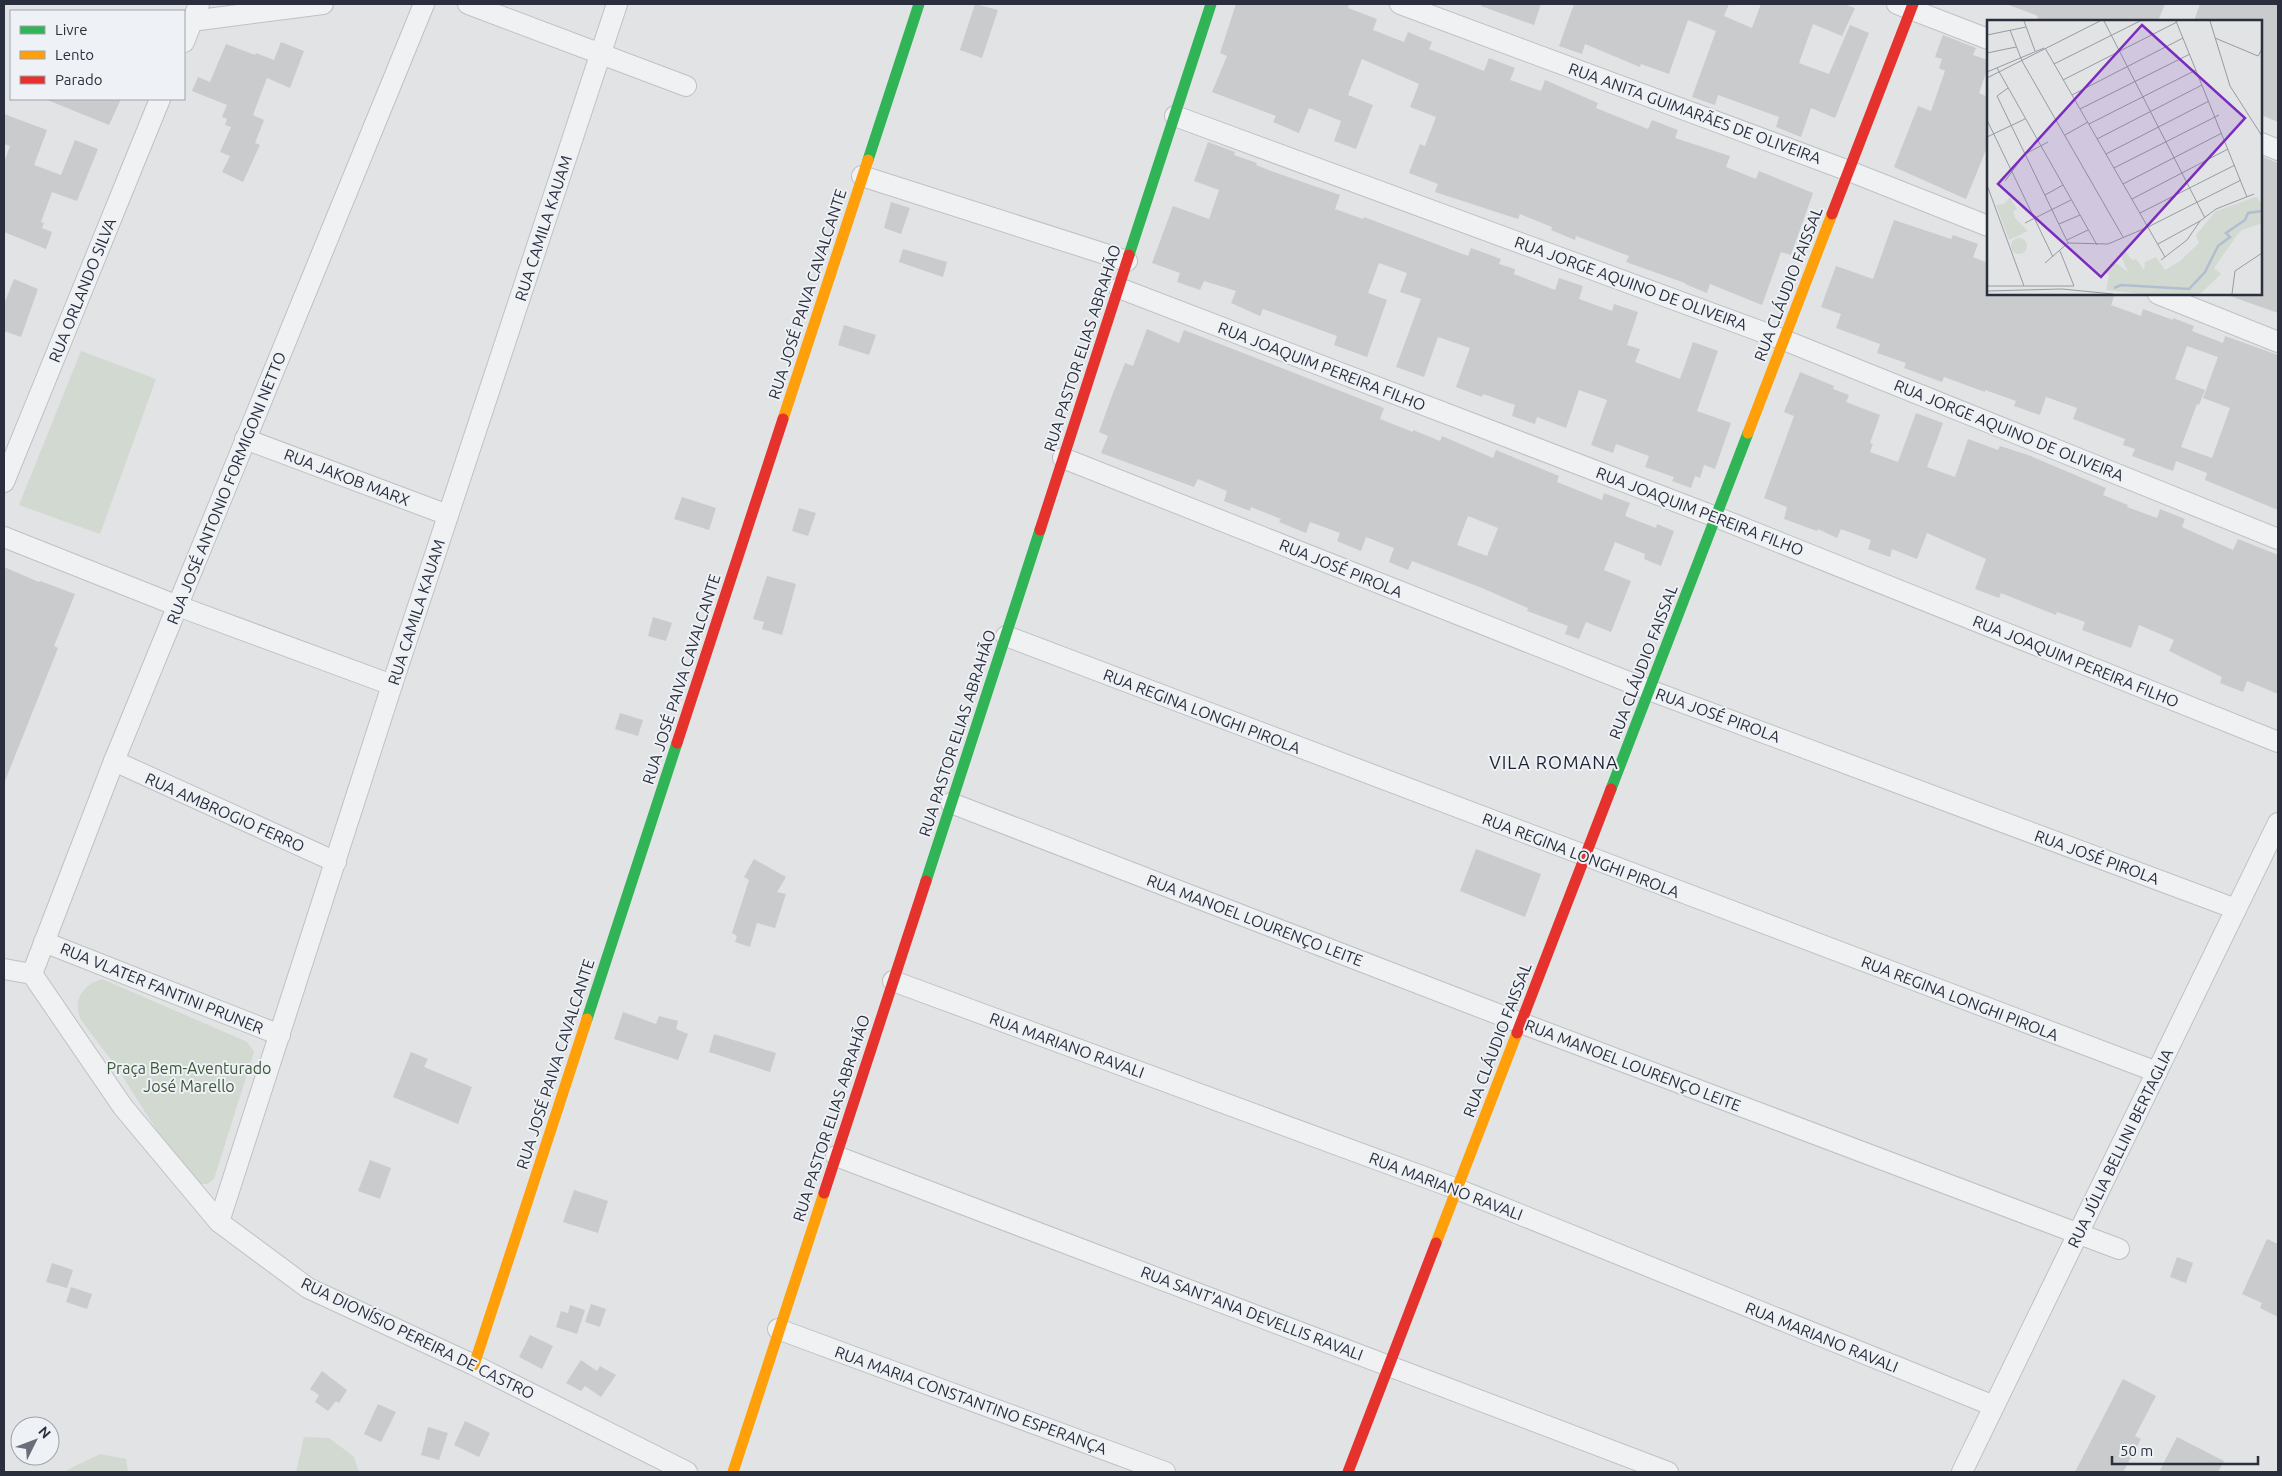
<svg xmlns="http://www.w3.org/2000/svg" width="2282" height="1476" font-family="Ubuntu,sans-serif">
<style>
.green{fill:#d1d9d1}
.building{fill:#c9cbcd;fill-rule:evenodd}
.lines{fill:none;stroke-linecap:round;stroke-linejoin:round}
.street-casing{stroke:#bfc1c3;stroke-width:22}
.street{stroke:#f0f1f2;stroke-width:20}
.fast{stroke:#30b455;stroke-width:11}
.slow{stroke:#ff9f0a;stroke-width:11}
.jam{stroke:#e5322d;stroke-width:11}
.labels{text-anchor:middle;stroke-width:4;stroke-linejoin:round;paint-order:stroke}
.street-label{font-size:16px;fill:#292f3d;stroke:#eef1f5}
.park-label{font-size:16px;fill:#3c5838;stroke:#eef1f5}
.neighbourhood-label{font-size:18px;letter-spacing:1px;fill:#1b212e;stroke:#eef1f5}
.inset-river{fill:none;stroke:#b1becf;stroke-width:2.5}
.inset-road{fill:none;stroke:#979ba2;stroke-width:1}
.view{fill:#7b2cbf;fill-opacity:0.15;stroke:#7b2cbf;stroke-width:2.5}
.inset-edge{fill:none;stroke:#292f3d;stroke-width:2.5}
</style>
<rect width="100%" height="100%" fill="#e1e3e5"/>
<!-- green -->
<g class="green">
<polygon points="81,351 156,379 100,534 19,505"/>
<path d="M102,979L243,1040L248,1043L254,1052L214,1179L207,1184H197L183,1172L118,1069L81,1020C72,1001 82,985 102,979Z"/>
<polygon points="304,1437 329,1438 354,1457 359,1472 296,1472"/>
<polygon points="100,1454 126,1459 128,1472 63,1472"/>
</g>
<!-- building -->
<g class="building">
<polygon points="975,4 998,10 982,58 960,50"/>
<polygon points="1236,4 1349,4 1348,8 1377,19 1373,30 1404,42 1408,32 1432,42 1429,49 1484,71 1489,58 1515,68 1510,80 1541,91 1545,80 1598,103 1596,108 1648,129 1652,120 1678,130 1675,138 1730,156 1726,167 1756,179 1759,171 1813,193 1791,255 1781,252 1762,305 1710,284 1707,293 1685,284 1685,283 1626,262 1629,256 1576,236 1575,240 1551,230 1552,227 1520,214 1518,219 1435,192 1438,184 1409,173 1420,144 1425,146 1436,117 1410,107 1419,84 1362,59 1348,95 1373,105 1356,149 1334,141 1341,121 1309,108 1299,133 1273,122 1276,116 1212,92 1227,56 1220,53"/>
<polygon points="1481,4 1541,4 1534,25 1481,6"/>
<polygon points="1574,4 1729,4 1724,16 1752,28 1761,4 1844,4 1855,8 1842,36 1813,24 1799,63 1829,74 1850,25 1869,33 1835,118 1811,108 1801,137 1776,127 1779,117 1718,95 1715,105 1692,97 1716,31 1688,20 1669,74 1641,64 1640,67 1585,44 1582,54 1559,46"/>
<polygon points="2165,4 2158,21 2036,21 2038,16 2009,5"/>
<polygon points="2200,4 2278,4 2278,122 2261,115 2261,21 2194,21"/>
<polygon points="1943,35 1976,48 1973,55 1988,60 1988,67 1979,93 1988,97 1988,145 1966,199 1894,167 1918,106 1931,111 1945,71 1939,68 1942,59 1935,57"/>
<polygon points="281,42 304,51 290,88 267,78 253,115 264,120 255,143 260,145 243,182 222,172 230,156 220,152 231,127 225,125 227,119 222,117 227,105 192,91 198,77 210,82 226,44 255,55 256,53 274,60"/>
<polygon points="45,99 121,99 109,125"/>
<polygon points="4,114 47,130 34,165 61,175 75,140 98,149 77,201 52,192 41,222 44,223 42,228 52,232 46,249 4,232 4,163 10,146 4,144"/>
<polygon points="1208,142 1235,152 1234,155 1257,163 1256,165 1271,171 1340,195 1335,209 1363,219 1364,217 1468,256 1471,248 1501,259 1499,264 1515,269 1514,274 1555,290 1559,278 1583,286 1579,299 1612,311 1614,304 1638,312 1627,345 1640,349 1635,362 1680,379 1693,342 1718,351 1697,411 1731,423 1715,469 1704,465 1700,478 1695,476 1691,488 1672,481 1674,477 1645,467 1649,456 1616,444 1613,453 1591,445 1607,400 1579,390 1566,428 1537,417 1535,424 1512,416 1515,405 1483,394 1482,397 1456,387 1470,348 1438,337 1424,377 1396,367 1421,299 1400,292 1407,273 1379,263 1368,293 1387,300 1367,357 1334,345 1337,336 1263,309 1260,316 1231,303 1236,291 1204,281 1200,290 1177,282 1180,273 1152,263 1173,206 1209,219 1219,190 1194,181"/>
<polygon points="2261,156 2278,163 2278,313 2230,296 2231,294 2261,294"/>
<polygon points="891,202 910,208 901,234 884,228"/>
<path d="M1894,220L1951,239L1953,235L1978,244L1973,257L1988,263V294H2115L2111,305L2141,316L2143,309L2173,320V318L2194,326L2192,331L2223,343L2225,336L2278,355V510L2205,480L2207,473L2176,461L2173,471L2132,456L2135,449L2123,445L2125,439L2073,419L2077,408L2046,397L2040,415L2014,406L2016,401L1985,390V392L1944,377L1942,382L1904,368L1906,363L1877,353L1880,344L1836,328L1841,314L1821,307L1836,266L1873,279ZM2187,346L2218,357L2203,398L2230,408L2212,458L2181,447L2197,404L2199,405L2205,390L2175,379Z"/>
<polygon points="903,249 947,262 943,277 899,262"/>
<polygon points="14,279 38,289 21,337 4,331 4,304"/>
<polygon points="844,325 876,335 869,355 838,345"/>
<path d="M1147,329L1179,343L1184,330L1384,408L1380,419L1413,432V430L1440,441L1442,436L1493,458L1496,450L1559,476L1557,482L1602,500L1604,493L1630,503L1625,516L1656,528L1657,524L1674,531L1661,566L1644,559L1645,554L1615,542L1604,570L1631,581L1611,632L1586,622L1579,639L1565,634L1568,626L1527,611L1528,608L1482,588L1412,561L1408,570L1389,562L1394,548L1366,537L1361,551L1337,541L1340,533L1310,522L1306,533L1279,522L1281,519L1251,507L1250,511L1224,501L1227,491L1198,479L1194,487L1101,453L1108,436L1099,432L1110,401L1125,363L1133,366ZM1468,516L1498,528L1487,556L1457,545Z"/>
<polygon points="1800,372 1834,386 1833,389 1849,395 1846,402 1880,415 1870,443 1873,444 1870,452 1898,462 1916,413 1943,423 1927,467 1955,477 1968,439 1998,450 2000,446 2028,455 2106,488 2103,495 2128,505 2127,507 2157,518 2160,509 2185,519 2182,527 2233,550 2238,539 2278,555 2278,694 2247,681 2243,692 2220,683 2222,677 2169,651 2174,640 2139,625 2131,648 2082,630 2085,622 2057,612 2056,615 2001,593 1999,598 1975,589 1986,559 1927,533 1917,559 1892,549 1890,557 1868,549 1871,540 1841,529 1837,538 1818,529 1817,531 1784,519 1787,507 1764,498 1794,416 1784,412"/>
<polygon points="682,497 716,508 709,530 674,519"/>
<polygon points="799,508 816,513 808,536 792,531"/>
<polygon points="4,567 39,582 40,581 75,594 54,646 58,648 5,781"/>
<polygon points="767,576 796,584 782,635 762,629 764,622 753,619"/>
<polygon points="653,617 672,623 666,641 648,636"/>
<polygon points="620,713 643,720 638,736 615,729"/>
<polygon points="1476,849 1541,874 1525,917 1460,891"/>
<polygon points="754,859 786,877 777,892 786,894 775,928 757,923 750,947 735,942 737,936 732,933 749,880 744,877"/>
<polygon points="623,1012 656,1024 659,1016 678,1021 676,1029 688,1034 678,1060 614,1039"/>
<polygon points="714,1034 776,1053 770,1072 709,1052"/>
<polygon points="411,1052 428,1059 424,1067 472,1087 458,1124 393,1097"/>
<polygon points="370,1160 391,1168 380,1199 358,1191"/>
<polygon points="574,1190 608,1201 598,1233 563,1222"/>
<polygon points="2267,1239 2278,1244 2278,1317 2260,1308 2262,1303 2242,1294"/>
<polygon points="2177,1257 2193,1263 2186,1283 2170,1277"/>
<polygon points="52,1263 73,1270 67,1288 46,1282"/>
<polygon points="71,1287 92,1294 87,1309 66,1302"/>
<polygon points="591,1304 606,1309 600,1327 585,1322"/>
<polygon points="570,1305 585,1310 577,1334 556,1327 561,1311 568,1313"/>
<polygon points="530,1335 553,1346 542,1369 519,1357"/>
<polygon points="581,1360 597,1371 600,1366 616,1375 601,1397 585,1386 581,1391 566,1383"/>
<polygon points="322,1371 347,1390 339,1403 336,1401 328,1411 315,1402 319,1395 310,1389"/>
<polygon points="2123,1379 2156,1396 2135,1436 2141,1439 2123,1472 2075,1472"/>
<polygon points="378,1404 396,1412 381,1442 364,1434"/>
<polygon points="465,1421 490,1433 479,1457 454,1445"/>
<polygon points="428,1427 448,1433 439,1460 421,1455"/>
<polygon points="2177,1437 2224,1461 2218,1472 2159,1472"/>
</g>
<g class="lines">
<defs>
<g id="street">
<polyline points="468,4 686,86"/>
<polyline points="1400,4 1849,171 1988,226"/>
<polyline points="1897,4 1988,39"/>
<polyline points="184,22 323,4"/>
<polyline points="184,42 199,4"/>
<polyline points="1175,116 1784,340 2278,539"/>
<polyline points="2261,143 2278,150"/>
<polyline points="862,176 1127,261"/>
<polyline points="1119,288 1716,517 2278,742"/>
<polyline points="2158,294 2278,342"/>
<polyline points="245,439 448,515"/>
<polyline points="1063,458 1649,690 2236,909"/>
<polyline points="4,482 160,99"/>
<polyline points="4,537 178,606 392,685"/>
<polyline points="1006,636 2157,1072"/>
<polyline points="114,761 336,862"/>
<polyline points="951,803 1521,1023 2119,1249"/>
<polyline points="44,942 280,1035"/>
<polyline points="4,969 32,974 123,1107 219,1222 308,1288 474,1365 687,1472"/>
<polyline points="32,974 114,761 424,4"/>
<polyline points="893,981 1457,1189 1994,1406"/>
<polyline points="836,1156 1668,1472"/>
<polyline points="219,1222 392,685 617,4"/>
<polyline points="778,1329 1165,1472"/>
<polyline points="1962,1472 2278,823"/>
</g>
</defs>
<!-- street casing -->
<use href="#street" class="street-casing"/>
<!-- street -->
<use href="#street" class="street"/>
<!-- fast -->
<g class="fast">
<polyline points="868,160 919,4"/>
<polyline points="1129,255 1211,4"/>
<polyline points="1611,789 1748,433"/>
<polyline points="926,881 1040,530"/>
<polyline points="587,1019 677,743"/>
</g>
<!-- slow -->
<g class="slow">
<polyline points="783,419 868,160"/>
<polyline points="1748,433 1832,214"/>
<polyline points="1436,1243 1517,1033"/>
<polyline points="474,1365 587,1019"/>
<polyline points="733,1472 824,1193"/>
</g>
<!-- jam -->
<g class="jam">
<polyline points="1832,214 1913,4"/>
<polyline points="1040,530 1129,255"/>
<polyline points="677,743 783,419"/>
<polyline points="1517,1033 1611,789"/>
<polyline points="824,1193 926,881"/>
<polyline points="1348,1472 1436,1243"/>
</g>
</g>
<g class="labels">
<!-- street labels -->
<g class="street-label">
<text transform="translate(1695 113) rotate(20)" y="6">RUA ANITA GUIMARÃES DE OLIVEIRA</text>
<text transform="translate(543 228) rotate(-72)" y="6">RUA CAMILA KAUAM</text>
<text transform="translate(1631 283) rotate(20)" y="6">RUA JORGE AQUINO DE OLIVEIRA</text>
<text transform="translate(1788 284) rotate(-69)" y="6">RUA CLÁUDIO FAISSAL</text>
<text transform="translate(82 290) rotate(-68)" y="6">RUA ORLANDO SILVA</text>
<text transform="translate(807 294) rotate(-72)" y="6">RUA JOSÉ PAIVA CAVALCANTE</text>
<text transform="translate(1082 348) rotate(-72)" y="6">RUA PASTOR ELIAS ABRAHÃO</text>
<text transform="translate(1322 366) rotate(21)" y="6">RUA JOAQUIM PEREIRA FILHO</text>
<text transform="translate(2009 430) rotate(22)" y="6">RUA JORGE AQUINO DE OLIVEIRA</text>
<text transform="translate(347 477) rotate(21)" y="6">RUA JAKOB MARX</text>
<text transform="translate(226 488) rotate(-68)" y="6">RUA JOSÉ ANTONIO FORMIGONI NETTO</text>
<text transform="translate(1700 511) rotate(21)" y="6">RUA JOAQUIM PEREIRA FILHO</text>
<text transform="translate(1341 568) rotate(22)" y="6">RUA JOSÉ PIROLA</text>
<text transform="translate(416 612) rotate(-72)" y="6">RUA CAMILA KAUAM</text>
<text transform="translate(2076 661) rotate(22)" y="6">RUA JOAQUIM PEREIRA FILHO</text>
<text transform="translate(1643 662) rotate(-69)" y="6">RUA CLÁUDIO FAISSAL</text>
<text transform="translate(681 679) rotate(-72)" y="6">RUA JOSÉ PAIVA CAVALCANTE</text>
<text transform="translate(1202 711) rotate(21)" y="6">RUA REGINA LONGHI PIROLA</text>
<text transform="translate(1718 715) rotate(20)" y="6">RUA JOSÉ PIROLA</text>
<text transform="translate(957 733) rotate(-72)" y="6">RUA PASTOR ELIAS ABRAHÃO</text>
<text transform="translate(225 812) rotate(24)" y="6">RUA AMBROGIO FERRO</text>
<text transform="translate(1581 855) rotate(21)" y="6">RUA REGINA LONGHI PIROLA</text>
<text transform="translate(2097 857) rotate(20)" y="6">RUA JOSÉ PIROLA</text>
<text transform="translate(1255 920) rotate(21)" y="6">RUA MANOEL LOURENÇO LEITE</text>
<text transform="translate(162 988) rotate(22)" y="6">RUA VLATER FANTINI PRUNER</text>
<text transform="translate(1960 998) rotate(21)" y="6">RUA REGINA LONGHI PIROLA</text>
<text transform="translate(1497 1040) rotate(-69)" y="6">RUA CLÁUDIO FAISSAL</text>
<text transform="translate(1067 1045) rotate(20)" y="6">RUA MARIANO RAVALI</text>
<text transform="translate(555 1064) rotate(-72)" y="6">RUA JOSÉ PAIVA CAVALCANTE</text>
<text transform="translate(1633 1065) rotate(21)" y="6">RUA MANOEL LOURENÇO LEITE</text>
<text transform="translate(831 1118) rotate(-72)" y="6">RUA PASTOR ELIAS ABRAHÃO</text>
<text transform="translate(2120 1148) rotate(-64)" y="6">RUA JÚLIA BELLINI BERTAGLIA</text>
<text transform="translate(1446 1186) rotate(21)" y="6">RUA MARIANO RAVALI</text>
<text transform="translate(1252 1313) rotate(21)" y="6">RUA SANT'ANA DEVELLIS RAVALI</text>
<text transform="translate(1822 1337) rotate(22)" y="6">RUA MARIANO RAVALI</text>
<text transform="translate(418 1338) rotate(26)" y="6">RUA DIONÍSIO PEREIRA DE CASTRO</text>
<text transform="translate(971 1400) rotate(20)" y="6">RUA MARIA CONSTANTINO ESPERANÇA</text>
</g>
<!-- park labels -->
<g class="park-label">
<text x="189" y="1074">Praça Bem-Aventurado<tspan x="189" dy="18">José Marello</tspan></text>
</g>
<!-- neighbourhood labels -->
<g class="neighbourhood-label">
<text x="1554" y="769">VILA ROMANA</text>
</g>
</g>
<!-- overview -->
<g transform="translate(1987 20)">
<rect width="275" height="275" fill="#e1e3e5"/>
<path d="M23,177L30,189L26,191L28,198L41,211L22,220L9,185L17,184ZM269,177L275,183V203L255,210L250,215L227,248L234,254L213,274H155L119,270L122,256L119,249L129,243L141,252L132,232H139L145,240L149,239L157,250L158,242L169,237L178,250L193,241L212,223L209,215L229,191ZM24 226a8 8 0 1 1 16 0a8 8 0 1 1-16 0Z" fill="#d1d9d1"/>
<path class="inset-river" d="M127,268L134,265L202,269L218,252L231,226L243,217L239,213L258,200L261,193L275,191"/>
<path class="inset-road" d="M37,1L48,31M117,1L218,198M189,1L260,177M223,1L243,66L275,116M23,10L35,41L136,217M0,15L39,7M228,18L271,36L275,29M58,28L178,237M0,33L29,27M67,44L153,1M10,48L110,225M0,52L57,28M0,58L113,1M76,60L190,2M21,68L10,76L81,223M85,75L196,18M93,89L203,34M0,100L66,237M102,104L209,50M78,115L101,102M0,117L38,99M110,119L215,65M119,134L222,81M127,148L232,95M18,161L38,134L61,122M136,164L235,113M0,165L37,266M58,175L76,165M145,179L241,129M153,193L248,145M38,203L84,180M72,204L93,195M80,220L101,210M171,224L213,201M73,231L87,266M174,240L200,220L213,201L229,189L267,174M58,243L81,223L121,224L161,207L254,160M0,266H87M0,271L75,269L126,274M245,274L248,251L275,233"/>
<path class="view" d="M155,5L258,98L114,257L11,164Z"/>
<rect width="275" height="275" class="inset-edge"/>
</g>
<!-- border -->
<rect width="2282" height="1476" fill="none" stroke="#292f3d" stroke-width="10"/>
<!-- legend -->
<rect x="10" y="10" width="175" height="90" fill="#eef1f5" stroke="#9fa3ab"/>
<rect x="20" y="26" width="25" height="8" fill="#30b455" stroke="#9fa3ab"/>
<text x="55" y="35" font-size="15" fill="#292f3d">Livre</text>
<rect x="20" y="51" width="25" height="8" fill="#ff9f0a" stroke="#9fa3ab"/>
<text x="55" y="60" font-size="15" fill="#292f3d">Lento</text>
<rect x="20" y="76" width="25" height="8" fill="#e5322d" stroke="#9fa3ab"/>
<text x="55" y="85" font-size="15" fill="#292f3d">Parado</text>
<!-- north arrow -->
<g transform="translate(35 1441) rotate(48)"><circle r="24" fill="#eef1f5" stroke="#9fa3ab"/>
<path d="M0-4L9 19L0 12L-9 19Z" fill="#696e78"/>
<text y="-8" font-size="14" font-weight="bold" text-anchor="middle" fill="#292f3d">N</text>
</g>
<!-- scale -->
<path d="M2112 1456v8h146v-8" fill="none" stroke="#292f3d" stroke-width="2.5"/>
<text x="2120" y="1456" font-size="15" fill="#292f3d" stroke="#eef1f5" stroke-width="4" paint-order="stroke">50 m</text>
</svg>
